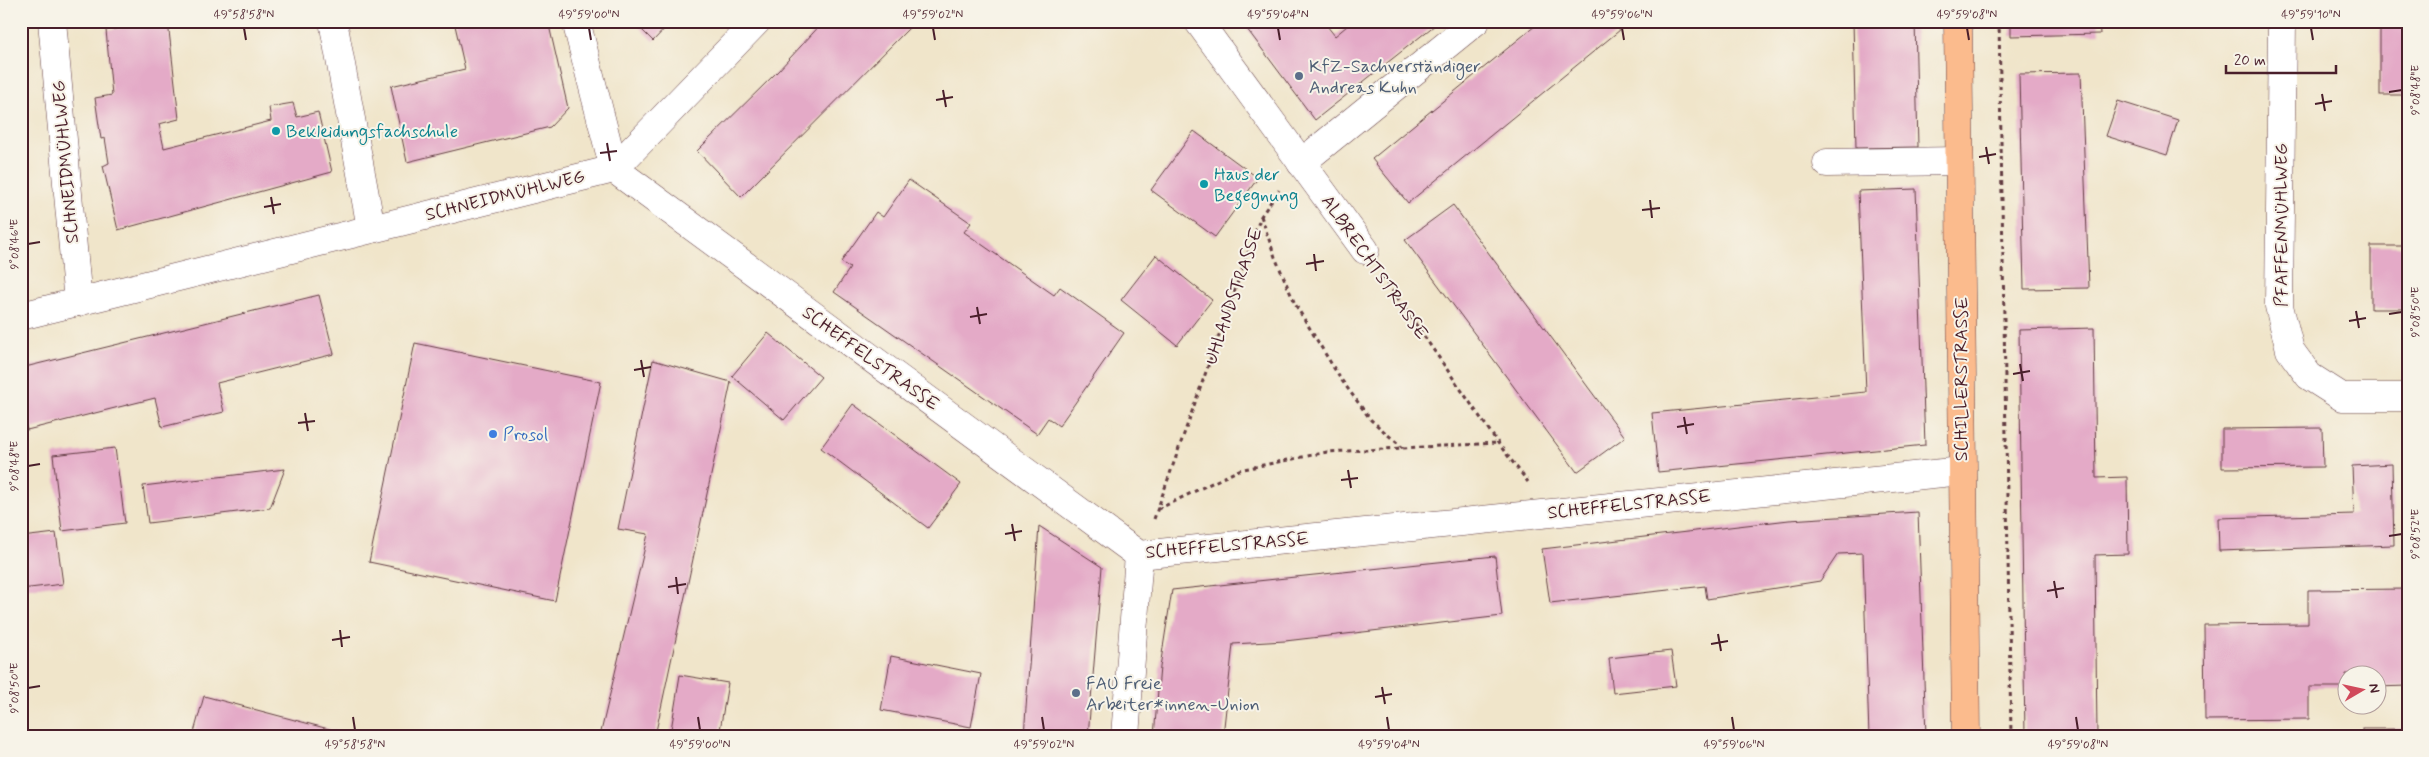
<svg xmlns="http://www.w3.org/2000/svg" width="2429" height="757" font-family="Mynerve,sans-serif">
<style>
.building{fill:#e4aac7}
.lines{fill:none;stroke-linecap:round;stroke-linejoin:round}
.minor-casing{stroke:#633d43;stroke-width:29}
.major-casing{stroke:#633d43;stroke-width:29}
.path{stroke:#633d43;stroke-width:3;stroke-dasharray:4 4;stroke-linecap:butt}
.minor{stroke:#fff;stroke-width:28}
.major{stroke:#fbbb8d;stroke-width:28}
.ticks{fill:none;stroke:#4a1f2b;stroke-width:2}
.service-dot{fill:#5c6f8a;stroke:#f7f3e8;stroke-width:2}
.culture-dot{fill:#0f9aa8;stroke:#f7f3e8;stroke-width:2}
.shop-dot{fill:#3f7fe0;stroke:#f7f3e8;stroke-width:2}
.labels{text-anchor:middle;stroke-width:4;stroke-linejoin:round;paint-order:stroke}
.service-label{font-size:18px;fill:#4e5e75;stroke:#f7f3e8;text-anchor:start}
.culture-label{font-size:18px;fill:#0d838f;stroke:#f7f3e8;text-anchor:start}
.street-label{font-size:18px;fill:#4a1f2b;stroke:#f7f3e8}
.shop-label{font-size:18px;fill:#366cbe;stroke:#f7f3e8;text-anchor:start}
.neatline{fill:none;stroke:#4a1f2b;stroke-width:2}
.ticks-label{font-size:12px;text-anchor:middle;fill:#4a1f2b}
</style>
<rect width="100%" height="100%" fill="#f7f3e8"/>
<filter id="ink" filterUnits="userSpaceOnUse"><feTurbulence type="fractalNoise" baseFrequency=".02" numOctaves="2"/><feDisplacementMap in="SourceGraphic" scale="10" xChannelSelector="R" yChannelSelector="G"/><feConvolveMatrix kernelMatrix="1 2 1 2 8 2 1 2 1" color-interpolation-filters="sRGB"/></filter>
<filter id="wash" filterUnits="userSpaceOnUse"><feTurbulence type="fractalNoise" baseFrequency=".0096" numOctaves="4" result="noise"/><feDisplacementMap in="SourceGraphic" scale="20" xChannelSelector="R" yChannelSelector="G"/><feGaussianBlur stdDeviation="1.12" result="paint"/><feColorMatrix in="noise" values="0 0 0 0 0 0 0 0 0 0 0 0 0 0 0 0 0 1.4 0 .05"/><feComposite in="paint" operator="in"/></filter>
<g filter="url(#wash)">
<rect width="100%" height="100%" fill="#f0e5ca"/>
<g id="blocks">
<!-- building -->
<g class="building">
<polygon points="454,21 548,21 568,108 550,127 407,162 391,86 465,69"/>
<polygon points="633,21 672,21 653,41"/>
<polygon points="824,21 916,21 741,197 697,151 778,71"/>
<polygon points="1241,21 1313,21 1315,24 1323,21 1335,36 1353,21 1440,21 1315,120"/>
<polygon points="1541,21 1631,21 1408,203 1372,159"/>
<polygon points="1853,21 1915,21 1918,147 1856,148"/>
<polygon points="2011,21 2099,21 2100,34 2011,36"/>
<rect x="2380" y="21" width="28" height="74"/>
<polygon points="168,22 179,119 159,124 164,148 271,121 269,107 293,103 297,117 318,112 332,172 118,230 103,166 109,163 105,138 101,139 95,98 112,95 106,30"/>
<polygon points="2081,73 2089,288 2024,289 2019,74"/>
<polygon points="2118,101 2178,120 2167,155 2106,136"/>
<polygon points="1194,131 1258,178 1215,237 1151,190"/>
<polygon points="909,180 971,223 964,232 1054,295 1060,287 1124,333 1059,426 1048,418 1037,434 834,292 850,268 841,262 876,212 883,217"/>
<polygon points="1916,189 1925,445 1658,472 1652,413 1866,392 1858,191"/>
<polygon points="1453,205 1625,437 1577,472 1405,240"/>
<rect x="2371" y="246" width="37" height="63"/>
<polygon points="1156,255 1212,300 1177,345 1121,300"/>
<polygon points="319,295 334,354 217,383 224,412 162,427 155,398 27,430 21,407 21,368"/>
<polygon points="2094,328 2096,478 2127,477 2128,554 2095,555 2097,736 2025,736 2019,330"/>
<polygon points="768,333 821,377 784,420 732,376"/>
<polygon points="415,343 601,382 555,601 369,562"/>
<polygon points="653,360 731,382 655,736 600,736 648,534 618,529"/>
<polygon points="853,404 961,484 928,528 821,448"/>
<polygon points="2322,428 2323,467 2222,468 2222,429"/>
<polygon points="115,448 125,523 62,531 53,455"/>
<polygon points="2392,464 2394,545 2219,551 2218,518 2354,514 2352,466"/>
<polygon points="285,469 270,508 148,523 143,486"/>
<polygon points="1918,512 1926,736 1869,736 1863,553 1838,554 1820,581 1707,599 1705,586 1550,603 1542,549 1789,520"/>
<polygon points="1039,526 1102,567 1088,736 1024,736"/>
<polygon points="56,533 63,584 21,589 21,537"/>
<polygon points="1495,556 1502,616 1285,641 1233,644 1223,736 1154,736 1160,667 1172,590"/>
<polygon points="2408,589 2408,686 2376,687 2376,674 2346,674 2346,687 2309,687 2309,719 2205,720 2204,625 2308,624 2308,590"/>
<polygon points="1671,651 1676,686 1613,693 1609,658"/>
<polygon points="891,656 981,674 971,727 881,710"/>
<polygon points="680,675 728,683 719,736 670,736"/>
<polygon points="204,696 340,732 339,736 193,736"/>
<rect x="2362" y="729" width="46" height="7"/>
</g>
</g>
</g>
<g filter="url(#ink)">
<use href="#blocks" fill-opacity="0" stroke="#633d43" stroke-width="1"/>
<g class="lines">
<defs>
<g id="minor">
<polyline points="52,21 78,302"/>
<polyline points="333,21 371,228"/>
<polyline points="576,21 614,169"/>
<polyline points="1198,21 1365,250"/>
<polyline points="2282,21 2279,306 2290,350 2309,376 2342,397 2408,397"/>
<polyline points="1301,163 1476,21"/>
<polyline points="1827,163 1959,161"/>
<polyline points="614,169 1139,555 1962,471"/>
<polyline points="21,316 614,169 757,21"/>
<polyline points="1125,736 1139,555"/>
</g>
<polyline id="major" points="1958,21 1966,736"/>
</defs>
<!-- minor casing -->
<use href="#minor" class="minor-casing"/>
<!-- major casing -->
<use href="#major" class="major-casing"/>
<!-- path -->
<g class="path">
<polyline points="1999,21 2011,736"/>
<polyline points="1261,216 1275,257 1295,304 1340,378 1371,420 1403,448"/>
<polyline points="1383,277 1498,443 1528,482"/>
<polyline points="1158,509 1239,470 1327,452 1498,443"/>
<polyline points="1154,519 1261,216 1279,190"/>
</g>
<!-- minor -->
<use href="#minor" class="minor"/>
<!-- major -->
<use href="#major" class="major"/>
</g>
</g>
<!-- ticks -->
<path class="ticks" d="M244,28L246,40M589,28L591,40M933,28L935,40M1278,28L1280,40M1622,28L1624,40M1967,28L1969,40M2311,28L2313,40M943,90L946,107M2389,92L2402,90M2322,94L2325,111M936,100L953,97M2315,104L2332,101M607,143L610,161M1986,147L1989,164M600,153L617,151M1979,157L1996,154M271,197L274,214M1650,200L1652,218M264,207L281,204M1642,210L1660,208M28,244L40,242M1314,254L1316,271M1306,264L1324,261M977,307L980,324M2356,311L2359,328M2389,314L2402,312M970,317L987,314M2349,321L2366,318M641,360L644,377M2020,364L2023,381M634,370L651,367M2013,374L2030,371M305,413L308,431M1684,417L1687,434M298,423L315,421M1677,427L1694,424M28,466L40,464M1348,470L1351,488M1341,480L1358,478M1012,524L1015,541M1005,534L1022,531M2389,536L2402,534M676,577L678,594M2054,581L2057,598M668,587L686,584M2047,591L2064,588M340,630L342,647M1718,634L1721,651M332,640L350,637M1711,644L1728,641M1382,687L1385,704M28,688L40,686M1375,697L1392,694M353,717L355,730M698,717L700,730M1042,717L1044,730M1387,717L1389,730M1732,717L1734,730M2076,717L2078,730"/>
<!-- markers -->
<g class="service-dot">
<circle cx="1299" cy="76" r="5"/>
<circle cx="1076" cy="693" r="5"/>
</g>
<g class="culture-dot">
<circle cx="276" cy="131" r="5"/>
<circle cx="1204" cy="184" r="5"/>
</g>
<circle class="shop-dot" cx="493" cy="434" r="5"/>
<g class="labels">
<!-- service labels -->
<g class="service-label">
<text x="1309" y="72">KfZ-Sachverständiger<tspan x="1309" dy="21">Andreas Kuhn</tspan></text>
<text x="1086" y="689">FAU Freie<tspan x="1086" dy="21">Arbeiter*innen-Union</tspan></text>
</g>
<!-- culture labels -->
<g class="culture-label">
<text x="286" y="137">Bekleidungsfachschule</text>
<text x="1214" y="180">Haus der<tspan x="1214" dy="21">Begegnung</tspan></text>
</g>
<!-- street labels -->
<g class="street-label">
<text transform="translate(65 162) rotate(-95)" y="6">SCHNEIDMÜHLWEG</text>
<text transform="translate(505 195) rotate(-14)" y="6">SCHNEIDMÜHLWEG</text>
<text transform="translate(2281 225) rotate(-90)" y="6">PFAFFENMÜHLWEG</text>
<text transform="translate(1375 267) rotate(55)" y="6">ALBRECHTSTRASSE</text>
<text transform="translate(1233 296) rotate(-71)" y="6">UHLANDSTRASSE</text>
<text transform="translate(871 358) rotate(36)" y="6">SCHEFFELSTRASSE</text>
<text transform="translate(1961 379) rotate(-90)" y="6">SCHILLERSTRASSE</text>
<text transform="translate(1629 504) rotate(-6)" y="6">SCHEFFELSTRASSE</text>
<text transform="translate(1227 545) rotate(-5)" y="6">SCHEFFELSTRASSE</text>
</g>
<!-- shop labels -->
<g class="shop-label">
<text x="503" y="440">Prosol</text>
</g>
</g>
<!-- margin -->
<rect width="2429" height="757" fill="none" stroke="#f7f3e8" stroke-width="55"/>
<!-- north arrow -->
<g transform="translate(2362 690) rotate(81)"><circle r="24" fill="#f7f3e8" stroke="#b29e9c"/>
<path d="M0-4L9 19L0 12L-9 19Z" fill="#d1495b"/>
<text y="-8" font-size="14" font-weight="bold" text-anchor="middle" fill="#4a1f2b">N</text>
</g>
<!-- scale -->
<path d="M2226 65v8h110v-8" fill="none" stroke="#4a1f2b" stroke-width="2.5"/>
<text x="2234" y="65" font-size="15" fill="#4a1f2b" stroke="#f7f3e8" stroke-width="4" paint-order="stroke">20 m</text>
<rect x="28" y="28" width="2374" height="702" class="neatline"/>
<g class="ticks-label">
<text x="244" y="18">49°58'58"N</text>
<text x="589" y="18">49°59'00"N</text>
<text x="933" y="18">49°59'02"N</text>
<text x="1278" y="18">49°59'04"N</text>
<text x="1622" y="18">49°59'06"N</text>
<text x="1967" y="18">49°59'08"N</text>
<text x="2311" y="18">49°59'10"N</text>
<text transform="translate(2415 90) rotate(-90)" y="4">9°08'48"E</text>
<text transform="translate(14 244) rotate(-90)" y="4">9°08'46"E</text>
<text transform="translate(2415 312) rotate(-90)" y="4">9°08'50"E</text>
<text transform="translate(14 466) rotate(-90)" y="4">9°08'48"E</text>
<text transform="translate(2415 534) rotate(-90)" y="4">9°08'52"E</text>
<text transform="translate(14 688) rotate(-90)" y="4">9°08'50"E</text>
<text x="355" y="748">49°58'58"N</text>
<text x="700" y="748">49°59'00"N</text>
<text x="1044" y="748">49°59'02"N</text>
<text x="1389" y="748">49°59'04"N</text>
<text x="1734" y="748">49°59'06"N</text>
<text x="2078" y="748">49°59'08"N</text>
</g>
</svg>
